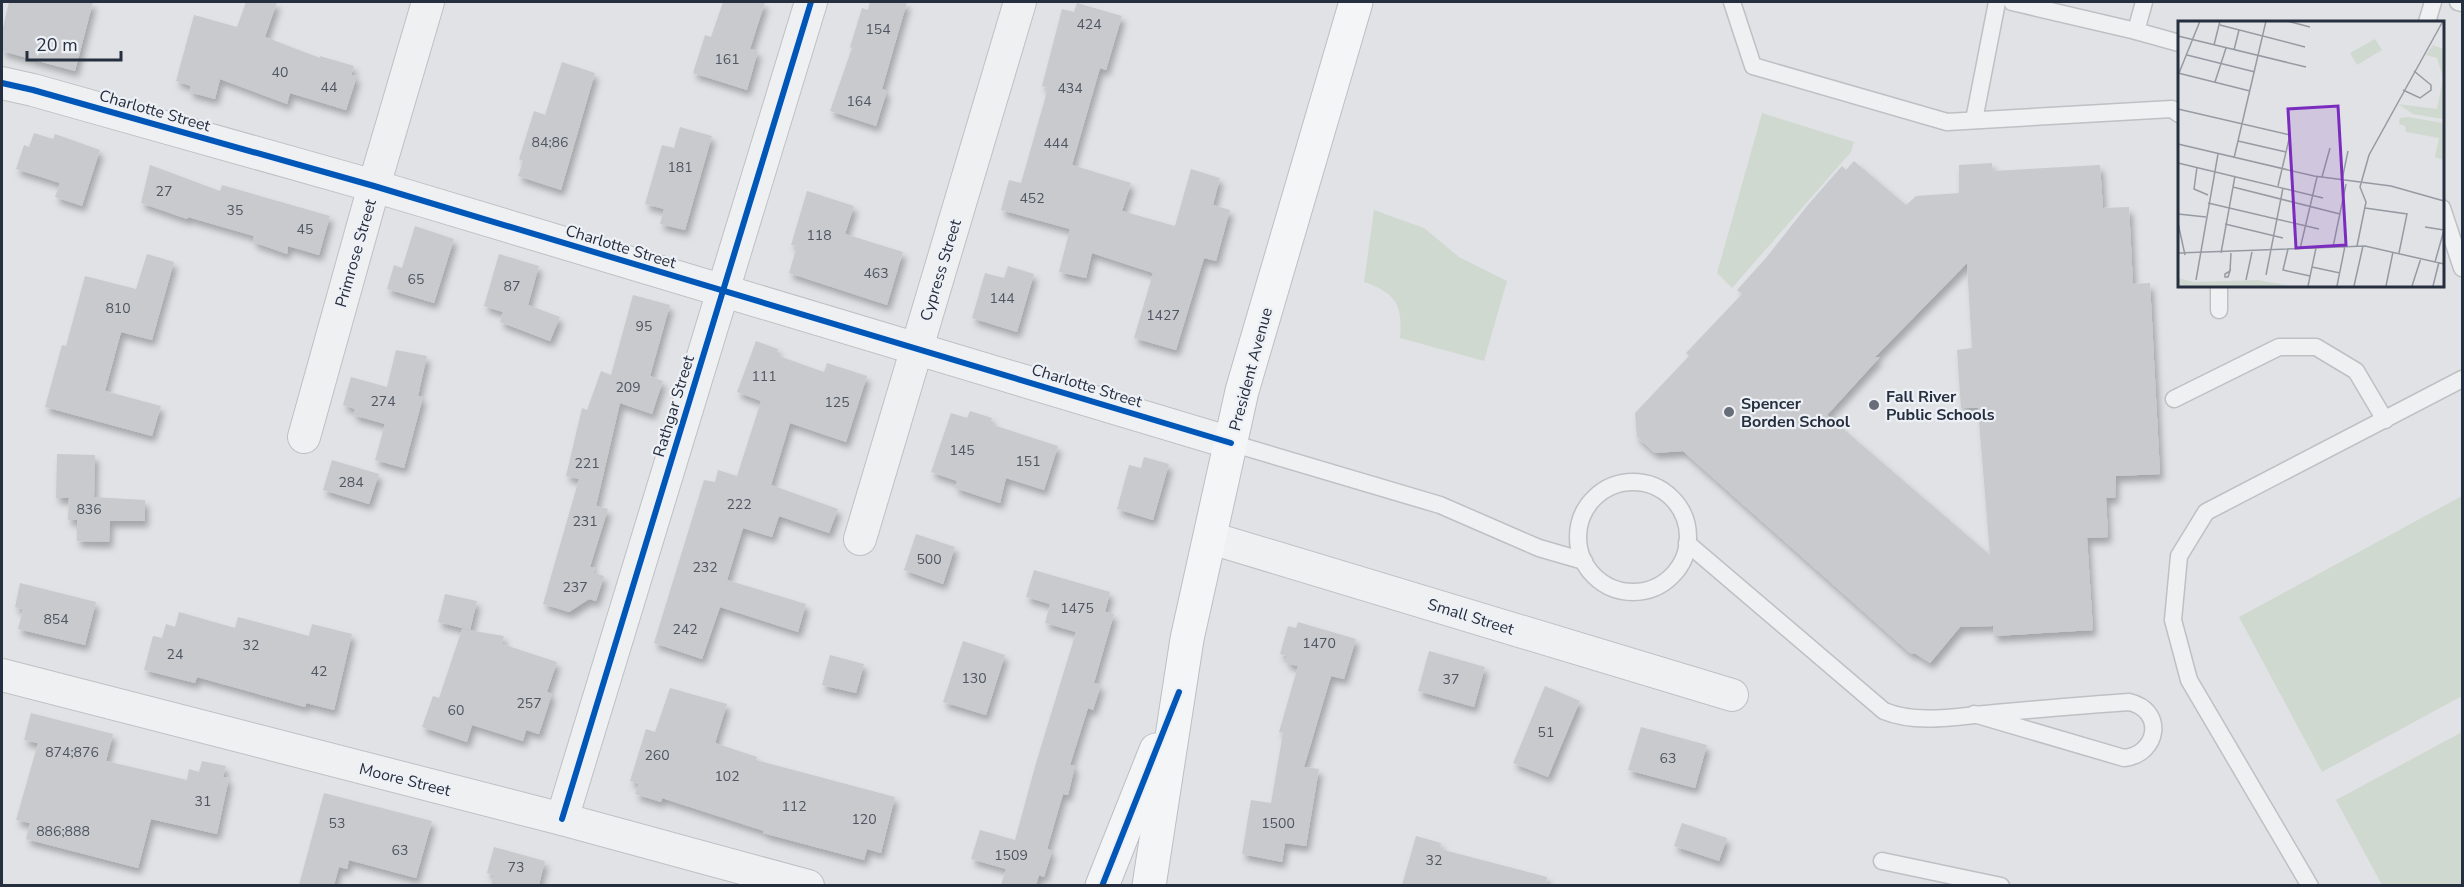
<svg xmlns="http://www.w3.org/2000/svg" width="2464" height="887" font-family="'Nunito Sans',sans-serif">
<style>
.green{fill:#d0d9d0}
.building{fill:#c8cacd;fill-rule:evenodd;filter:url(#shadow)}
.lines{fill:none;stroke-linecap:round;stroke-linejoin:round}
.service-casing{stroke:#bec0c3;stroke-width:19}
.minor-casing{stroke:#bec0c3;stroke-width:34}
.primary-casing{stroke:#bcbfc3;stroke-width:35}
.service{stroke:#eff0f2;stroke-width:16}
.minor{stroke:#eff0f2;stroke-width:32}
.primary{stroke:#f4f5f6;stroke-width:33}
.cycleway-casing{stroke:#edf0f5;stroke-width:10}
.cycleway{stroke:#0057b8;stroke-width:6}
.poi-dot{fill:#676e79;stroke:#edf0f5;stroke-width:2}
.labels{text-anchor:middle;stroke-width:4.5;stroke-linejoin:round;paint-order:stroke}
.number-label{font-size:14px;fill:#4f5663}
.street-label{font-size:16px;fill:#262f3f;stroke:#edf0f5}
.poi-label{font-size:16px;font-weight:bold;fill:#262f3f;stroke:#edf0f5;text-anchor:start}
.inset-road{fill:none;stroke:#969aa3;stroke-width:1.5}
.view{fill:#7b2cbf;fill-opacity:0.15;stroke:#7b2cbf;stroke-width:3}
.inset-edge{fill:none;stroke:#262f3f;stroke-width:3}
</style>
<defs>
<filter id="shadow"><feDropShadow dx="3.5" dy="6" stdDeviation="3" flood-color="#0004"/></filter>
</defs>
<rect width="100%" height="100%" fill="#e0e2e5"/>
<!-- green -->
<g class="green">
<polygon points="1762,113 1854,142 1851,152 1732,288 1717,273"/>
<path d="M1374,210L1424,228L1459,257L1507,281L1484,361L1400,338C1403,305 1396,293 1364,282Z"/>
<polygon points="2462,496 2462,696 2322,772 2239,617"/>
<polygon points="2462,732 2462,885 2382,885 2336,800"/>
</g>
<!-- building -->
<g class="building">
<polygon points="9,2 93,2 75,71 2,51 2,32"/>
<polygon points="246,2 277,2 265,37 320,58 320,56 354,66 351,75 357,76 346,110 290,93 287,104 220,79 215,99 189,92 191,86 176,81 194,15 237,27"/>
<polygon points="723,2 765,2 750,49 758,51 747,90 693,73 705,35 711,37"/>
<polygon points="870,2 907,2 882,89 887,91 876,126 830,111 852,48 850,47 862,8 868,10"/>
<polygon points="1077,3 1122,16 1106,70 1100,68 1072,165 1131,183 1122,211 1175,226 1191,169 1220,178 1213,205 1230,210 1216,261 1204,258 1176,350 1134,338 1153,273 1092,253 1086,278 1059,272 1070,229 1001,210 1009,180 1021,183 1048,88 1042,86 1062,9 1074,12"/>
<polygon points="562,62 595,73 561,190 518,176 523,161 519,159 534,111 545,115"/>
<polygon points="680,127 712,136 685,230 660,224 664,209 645,204 662,145 674,148"/>
<polygon points="34,133 53,139 55,134 100,150 82,206 55,197 60,183 16,169 24,145 29,147"/>
<path d="M1854,161L1906,205L1916,196L1959,193V165L1992,163L1993,171L2100,165L2103,208L2129,207L2133,284L2150,283L2160,474L2116,476L2115,498H2106L2108,537L2087,538L2093,630L1994,636L1993,626L1960,627L1930,663L1916,654L1910,653L1683,451L1655,453L1637,437L1635,413L1689,356L1686,353L1742,294L1737,290L1766,258L1807,206L1842,166L1846,170ZM1967,263L1972,348L1957,350L1961,408H1978L1990,555L1827,415L1880,357L1874,358Z"/>
<polygon points="150,165 220,191 222,185 330,216 319,255 288,246 287,254 253,242 254,236 188,217 187,219 141,203"/>
<polygon points="807,191 854,206 845,234 903,252 887,305 789,273 797,246 791,245"/>
<polygon points="415,226 454,239 434,303 387,289 394,265 402,268"/>
<polygon points="147,254 174,262 152,340 121,332 105,391 161,406 152,436 45,407 62,345 66,346 85,276 136,289"/>
<polygon points="499,254 539,266 528,305 560,317 550,341 500,322 503,312 484,306"/>
<polygon points="1008,266 1034,274 1017,332 972,318 985,273 1004,278"/>
<polygon points="633,295 670,305 650,376 663,381 652,414 620,403 596,506 608,509 590,567 595,568 593,573 604,576 596,601 589,599 569,612 543,604 579,479 566,476 582,408 587,410 601,371 611,375"/>
<polygon points="756,341 778,349 776,355 824,372 827,363 867,376 846,442 790,423 771,485 838,509 829,533 779,516 772,537 743,528 727,580 806,604 798,632 720,607 702,659 654,643 704,480 715,482 718,470 737,476 761,401 737,392"/>
<polygon points="396,350 427,356 418,396 423,397 404,468 375,460 385,424 353,415 355,409 343,405 351,377 387,387"/>
<polygon points="970,411 992,418 990,424 1058,446 1044,490 1006,478 1000,503 955,488 957,481 931,472 951,413 967,418"/>
<polygon points="57,454 95,455 94,497 145,500 145,521 110,521 109,542 77,541 77,520 68,520 69,498 56,498"/>
<polygon points="1144,457 1169,464 1153,520 1117,509 1129,465 1141,468"/>
<polygon points="332,460 379,474 369,504 323,490"/>
<polygon points="916,534 955,547 943,584 904,570"/>
<polygon points="1034,570 1110,592 1105,612 1114,614 1094,683 1101,685 1093,710 1088,708 1070,765 1075,766 1068,795 1063,794 1047,849 1052,851 1044,877 1039,875 1036,885 1001,885 1006,869 971,859 980,830 1015,840 1036,763 1076,632 1045,623 1050,604 1026,597"/>
<polygon points="20,583 96,602 85,645 18,629 23,609 15,607"/>
<polygon points="445,594 477,601 470,630 438,622"/>
<polygon points="179,612 235,628 238,617 309,636 312,624 352,634 334,710 306,703 305,707 197,677 195,683 144,670 153,636 162,638 166,624 175,627"/>
<polygon points="1298,622 1356,639 1344,679 1331,676 1304,767 1319,769 1306,846 1285,843 1282,862 1242,854 1251,800 1271,803 1283,733 1279,732 1298,666 1286,663 1287,656 1280,654 1288,626 1296,628"/>
<polygon points="462,629 504,636 502,644 557,662 547,692 552,694 539,734 526,730 523,741 472,725 467,742 422,727 433,696 439,698"/>
<polygon points="963,641 1005,655 986,715 943,702"/>
<polygon points="1429,651 1485,667 1474,707 1418,691"/>
<polygon points="830,655 864,664 856,693 822,685"/>
<polygon points="1545,686 1580,701 1548,777 1513,763"/>
<polygon points="670,688 727,704 715,743 757,757 756,760 895,797 881,853 867,849 864,860 763,833 764,831 662,798 661,802 635,794 639,784 630,781 646,729 655,732"/>
<polygon points="31,713 113,734 106,761 187,780 189,769 199,772 202,761 226,766 223,777 229,778 217,834 151,819 138,868 26,839 30,823 16,820 38,743 24,740"/>
<polygon points="1641,727 1707,745 1695,788 1628,770"/>
<polygon points="324,793 432,821 416,878 349,860 347,869 339,867 334,885 299,885"/>
<polygon points="1682,823 1727,838 1719,861 1674,846"/>
<polygon points="1416,836 1441,843 1440,849 1547,877 1546,885 1402,885"/>
<polygon points="494,847 545,861 539,885 491,885 494,875 487,873"/>
</g>
<g class="lines">
<defs>
<g id="service">
<polyline points="1732,2 1753,66 1947,122 2172,109 2179,114"/>
<polyline points="2012,2 2136,31 2144,2"/>
<polyline points="2458,2 2462,3"/>
<polyline points="2427,22 2433,2"/>
<polyline points="2136,31 2179,43"/>
<polyline points="1974,120 1997,2"/>
<polyline points="2442,208 2462,268"/>
<polyline points="2219,285 2219,310"/>
<polyline points="2174,399 2279,347 2316,347 2356,371 2385,420"/>
<polyline points="1231,443 1440,505 1539,548 1584,561"/>
<circle cx="1633" cy="537" r="55"/>
<path d="M1687,543L1884,711C1919,725 1958,716 1995,713C2039,709 2084,705 2129,702C2165,710 2159,754 2124,758L1974,714"/>
<polyline points="1882,861 2001,886"/>
<polyline points="2310,886 2189,680 2173,620 2179,556 2206,512 2462,379"/>
</g>
<g id="minor">
<polyline points="2,83 33,90 374,186 1231,443"/>
<polyline points="304,437 374,186 428,2"/>
<polyline points="1211,538 1732,695"/>
<polyline points="860,539 1020,2"/>
<polyline points="2,675 562,819 808,886"/>
<polyline points="562,819 811,2"/>
</g>
<g id="primary">
<polyline points="1102,886 1156,750"/>
<polyline points="1149,886 1187,639 1242,391 1356,2"/>
</g>
</defs>
<!-- service casing -->
<use href="#service" class="service-casing"/>
<!-- minor casing -->
<use href="#minor" class="minor-casing"/>
<!-- primary casing -->
<use href="#primary" class="primary-casing"/>
<!-- service -->
<use href="#service" class="service"/>
<!-- minor -->
<use href="#minor" class="minor"/>
<!-- primary -->
<use href="#primary" class="primary"/>
<defs>
<g id="cycleway">
<polyline points="2,83 33,90 374,186 1231,443"/>
<polyline points="562,819 811,2"/>
<polyline points="1102,886 1179,692"/>
</g>
</defs>
<!-- cycleway casing -->
<use href="#cycleway" class="cycleway-casing"/>
<!-- cycleway -->
<use href="#cycleway" class="cycleway"/>
</g>
<!-- markers -->
<g class="poi-dot">
<circle cx="1874" cy="405" r="6"/>
<circle cx="1729" cy="412" r="6"/>
</g>
<g class="labels">
<!-- number labels -->
<g class="number-label">
<text x="1089" y="29">424</text>
<text x="878" y="34">154</text>
<text x="727" y="64">161</text>
<text x="280" y="77">40</text>
<text x="329" y="92">44</text>
<text x="1070" y="93">434</text>
<text x="859" y="106">164</text>
<text x="550" y="147">84;86</text>
<text x="1056" y="148">444</text>
<text x="680" y="172">181</text>
<text x="164" y="196">27</text>
<text x="1032" y="203">452</text>
<text x="235" y="215">35</text>
<text x="305" y="234">45</text>
<text x="819" y="240">118</text>
<text x="876" y="278">463</text>
<text x="416" y="284">65</text>
<text x="512" y="291">87</text>
<text x="1002" y="303">144</text>
<text x="118" y="313">810</text>
<text x="1163" y="320">1427</text>
<text x="644" y="331">95</text>
<text x="764" y="381">111</text>
<text x="628" y="392">209</text>
<text x="383" y="406">274</text>
<text x="837" y="407">125</text>
<text x="962" y="455">145</text>
<text x="1028" y="466">151</text>
<text x="587" y="468">221</text>
<text x="351" y="487">284</text>
<text x="739" y="509">222</text>
<text x="89" y="514">836</text>
<text x="585" y="526">231</text>
<text x="929" y="564">500</text>
<text x="705" y="572">232</text>
<text x="575" y="592">237</text>
<text x="1077" y="613">1475</text>
<text x="56" y="624">854</text>
<text x="685" y="634">242</text>
<text x="1319" y="648">1470</text>
<text x="251" y="650">32</text>
<text x="175" y="659">24</text>
<text x="319" y="676">42</text>
<text x="974" y="683">130</text>
<text x="1451" y="684">37</text>
<text x="529" y="708">257</text>
<text x="456" y="715">60</text>
<text x="1546" y="737">51</text>
<text x="72" y="757">874;876</text>
<text x="657" y="760">260</text>
<text x="1668" y="763">63</text>
<text x="727" y="781">102</text>
<text x="203" y="806">31</text>
<text x="794" y="811">112</text>
<text x="864" y="824">120</text>
<text x="337" y="828">53</text>
<text x="1278" y="828">1500</text>
<text x="63" y="836">886;888</text>
<text x="400" y="855">63</text>
<text x="1011" y="860">1509</text>
<text x="1434" y="865">32</text>
<text x="516" y="872">73</text>
</g>
<!-- street labels -->
<g class="street-label">
<text transform="translate(155 110) rotate(16)" y="6">Charlotte Street</text>
<text transform="translate(621 246) rotate(17)" y="6">Charlotte Street</text>
<text transform="translate(355 253) rotate(-74)" y="6">Primrose Street</text>
<text transform="translate(940 270) rotate(-73)" y="6">Cypress Street</text>
<text transform="translate(1250 369) rotate(-75)" y="6">President Avenue</text>
<text transform="translate(1087 385) rotate(17)" y="6">Charlotte Street</text>
<text transform="translate(673 406) rotate(-73)" y="6">Rathgar Street</text>
<text transform="translate(1471 616) rotate(17)" y="6">Small Street</text>
<text transform="translate(405 779) rotate(14)" y="6">Moore Street</text>
</g>
<!-- poi labels -->
<g class="poi-label">
<text x="1886" y="402">Fall River<tspan x="1886" dy="18">Public Schools</tspan></text>
<text x="1741" y="409">Spencer<tspan x="1741" dy="18">Borden School</tspan></text>
</g>
</g>
<!-- overview -->
<g transform="translate(2178 21)">
<rect width="266" height="266" fill="#e0e2e5"/>
<path d="M197,18L204,29L179,44L172,32ZM255,24L265,28V98L235,93L220,83L259,88L265,57L259,37L248,34ZM230,96L265,102V139L257,136L261,117L228,111L227,105L221,103L222,97ZM0,257L16,261L80,259L113,265H0Z" fill="#d0d9d0"/>
<path class="inset-road" d="M109,0L132,6M42,4L127,26M0,15L128,46M36,24L42,0M56,29L61,9M9,34L77,51M0,52L72,70M1,52L22,0M37,61L48,27M225,69L242,77L253,69V64L236,50M0,88L112,114L100,165M60,120L108,131M0,123L136,155L213,165L266,180M56,137L88,0M0,142L145,177M19,146L16,168L30,174M144,156L152,127M164,159L170,130M55,166L162,193M30,182L141,208M187,187L229,193L221,232M0,193L28,196M0,202L7,234M47,203L105,217M247,206L266,209M179,225L188,181L182,166L191,134L265,0M155,226L168,163M110,228L105,249L132,255M122,228L139,156M0,232L187,225L266,243M43,232L57,155M257,241L266,209M134,246L162,252M52,250L50,256H47V253ZM52,250L53,232M88,254L105,167M18,259L40,133M68,259L74,231M130,265L138,227M159,265L167,225M176,265L185,225M208,265L215,231M234,265L243,237M255,265L261,241"/>
<path class="view" d="M160,85L168,224L118,227L110,88Z"/>
<rect width="266" height="266" class="inset-edge"/>
</g>
<!-- border -->
<rect width="2464" height="887" fill="none" stroke="#262f3f" stroke-width="6"/>
<!-- scale -->
<path d="M27 51v9h94v-9" fill="none" stroke="#262f3f" stroke-width="3"/>
<text x="36" y="51" font-size="18" fill="#262f3f" stroke="#edf0f5" stroke-width="4.5" paint-order="stroke">20 m</text>
</svg>
